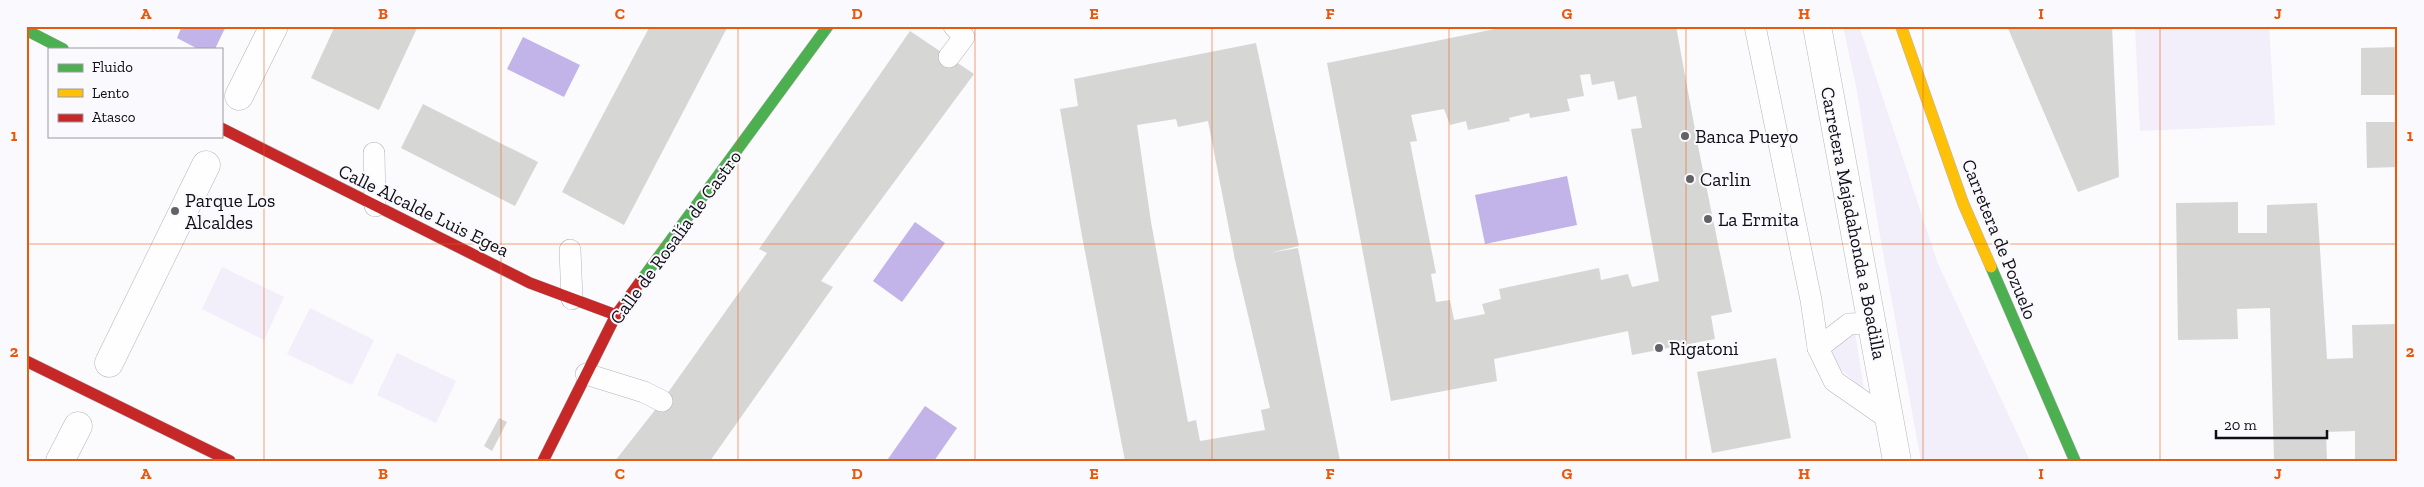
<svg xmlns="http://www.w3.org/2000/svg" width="2424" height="487" font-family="'Zilla Slab',serif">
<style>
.green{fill:#f2eefa}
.water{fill:#c2b4e8}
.building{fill:#d6d7d4;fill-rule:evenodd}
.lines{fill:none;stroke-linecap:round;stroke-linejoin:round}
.lane-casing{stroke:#b6b5ba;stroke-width:22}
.street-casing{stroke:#b6b5ba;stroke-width:29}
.fast-casing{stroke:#b6b5ba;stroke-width:12}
.slow-casing{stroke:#b6b5ba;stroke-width:12}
.jam-casing{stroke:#b6b5ba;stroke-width:12}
.lane{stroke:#fefeff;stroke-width:21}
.street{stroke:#fefeff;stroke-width:28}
.fast{stroke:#4caf50;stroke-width:11}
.slow{stroke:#ffc107;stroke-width:11}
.jam{stroke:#c62828;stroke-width:11}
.grid{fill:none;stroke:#e8590c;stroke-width:1;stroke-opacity:0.55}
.poi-dot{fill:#626166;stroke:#faf9fd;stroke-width:2}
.labels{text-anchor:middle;stroke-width:4;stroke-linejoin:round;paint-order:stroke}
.poi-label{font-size:19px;fill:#100e16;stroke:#faf9fd;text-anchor:start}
.street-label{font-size:19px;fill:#100e16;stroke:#faf9fd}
.neatline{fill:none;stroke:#e8590c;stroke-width:2}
.grid-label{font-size:16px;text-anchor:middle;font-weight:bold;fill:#e8590c}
</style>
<rect width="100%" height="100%" fill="#fbfafc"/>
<!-- green -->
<g class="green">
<polygon points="1843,26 1859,26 1938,264 2030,461 1921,461 1879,230 1857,91"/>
<polygon points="2135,26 2269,26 2275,125 2140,131"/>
<polygon points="222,267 284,297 264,340 202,309"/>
<polygon points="310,308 374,340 352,385 287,354"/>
<polygon points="1855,332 1864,390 1835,364 1828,347"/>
<polygon points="397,353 456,381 436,423 377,395"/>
</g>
<!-- water -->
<g class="water">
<polygon points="182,26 226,26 215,49 198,49 177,38"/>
<polygon points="523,37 580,65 564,97 507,69"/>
<polygon points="1567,176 1577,225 1485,244 1475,195"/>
<polygon points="915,222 945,243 902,302 873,281"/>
<polygon points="925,406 957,428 934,461 891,461 888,459"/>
</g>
<!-- building -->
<g class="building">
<polygon points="335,26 418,26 379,110 311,78"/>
<polygon points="650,26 728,26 624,225 562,192"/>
<path d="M1510,26H1676L1698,146L1732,312L1711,316L1715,339L1632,355L1628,331L1494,359L1497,381L1391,401L1327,63ZM1590,74L1592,85L1614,81L1618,100L1636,96L1642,128L1631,129L1659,281L1632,287L1628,274L1601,280L1599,268L1499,289L1501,299L1482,304L1485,314L1454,320L1450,300L1436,302L1431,274L1436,273L1410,142L1417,141L1411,115L1444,109L1450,125L1466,121L1468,130L1510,121L1509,118L1529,113L1530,118L1570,111L1567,99L1584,96L1580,75Z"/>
<polygon points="2007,26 2112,26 2119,177 2078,192"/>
<polygon points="910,31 974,74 821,281 833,287 710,461 615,461 662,401 767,253 759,249"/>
<path d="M1256,43L1299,246L1269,253L1298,248L1340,461H1125L1082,236L1060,109L1078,106L1074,79ZM1176,119L1178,127L1208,121L1235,260L1270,408L1261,410L1265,430L1200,441L1196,420L1188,422L1151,222L1137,125Z"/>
<polygon points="2398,47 2398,95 2361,95 2361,48"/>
<polygon points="423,104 538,162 515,206 401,148"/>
<polygon points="2366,122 2398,122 2398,167 2367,168"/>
<polygon points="2238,202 2238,233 2267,233 2267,205 2317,203 2327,359 2353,358 2352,325 2398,324 2398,461 2355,461 2355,431 2326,432 2327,461 2274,461 2270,308 2237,309 2238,339 2178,340 2176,203"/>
<polygon points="1776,358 1791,438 1712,453 1697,372"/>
<polygon points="499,418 507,422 492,451 484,446"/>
</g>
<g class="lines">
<defs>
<g id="lane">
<polyline points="1755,26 1811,300 1818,348 1834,381 1890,420"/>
<polyline points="949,57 964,37 954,26"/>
<polyline points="374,153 375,206"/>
<polyline points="570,250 572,299"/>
<polyline points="1818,348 1849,324 1873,323"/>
<polyline points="586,374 644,392 662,401"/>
</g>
<g id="street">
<polyline points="1817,26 1897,461"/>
<polyline points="239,96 274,26"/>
<polyline points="109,363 206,165"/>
<polyline points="60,461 78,426"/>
</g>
<g id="fast">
<polyline points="26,30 63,49"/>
<polyline points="1991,267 2075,461"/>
<polyline points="640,282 828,26"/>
</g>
<polyline id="slow" points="1901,26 1963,203 1991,267"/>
<g id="jam">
<polyline points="221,128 530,283 616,315"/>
<polyline points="26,361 230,461"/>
<polyline points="543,461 616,315 640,282"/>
</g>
</defs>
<!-- lane casing -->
<use href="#lane" class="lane-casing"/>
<!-- street casing -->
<use href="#street" class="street-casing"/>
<!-- fast casing -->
<use href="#fast" class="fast-casing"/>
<!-- slow casing -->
<use href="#slow" class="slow-casing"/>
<!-- jam casing -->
<use href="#jam" class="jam-casing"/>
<!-- lane -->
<use href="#lane" class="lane"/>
<!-- street -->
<use href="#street" class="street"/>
<!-- fast -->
<use href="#fast" class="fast"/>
<!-- slow -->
<use href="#slow" class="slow"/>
<!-- jam -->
<use href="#jam" class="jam"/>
</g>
<!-- grid -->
<path class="grid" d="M264,26V461M501,26V461M738,26V461M975,26V461M1212,26V461M1449,26V461M1686,26V461M1923,26V461M2160,26V461M26,244H2398"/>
<!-- markers -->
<g class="poi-dot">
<circle cx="1685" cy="136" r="5"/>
<circle cx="1690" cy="179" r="5"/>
<circle cx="175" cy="211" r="5"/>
<circle cx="1708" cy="219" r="5"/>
<circle cx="1659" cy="348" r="5"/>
</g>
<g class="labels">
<!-- poi labels -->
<g class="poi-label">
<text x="1695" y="143">Banca Pueyo</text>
<text x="1700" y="186">Carlin</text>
<text x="185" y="207">Parque Los<tspan x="185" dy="22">Alcaldes</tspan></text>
<text x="1718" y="226">La Ermita</text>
<text x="1669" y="355">Rigatoni</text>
</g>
<!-- street labels -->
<g class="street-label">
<text transform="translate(424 210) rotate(26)" y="7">Calle Alcalde Luis Egea</text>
<text transform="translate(1854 223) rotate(79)" y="7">Carretera Majadahonda a Boadilla</text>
<text transform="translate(675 237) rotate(-54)" y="7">Calle de Rosalía de Castro</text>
<text transform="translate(2000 239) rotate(68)" y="7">Carretera de Pozuelo</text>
</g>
</g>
<!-- border -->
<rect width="2424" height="487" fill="none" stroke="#faf9fd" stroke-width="55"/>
<!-- legend -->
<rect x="48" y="48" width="175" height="90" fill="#faf9fd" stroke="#9c9ba1"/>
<rect x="58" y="64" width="25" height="8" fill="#4caf50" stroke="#9c9ba1"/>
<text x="92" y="72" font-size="15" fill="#100e16">Fluido</text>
<rect x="58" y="89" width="25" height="8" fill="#ffc107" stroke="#9c9ba1"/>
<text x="92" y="98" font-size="15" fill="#100e16">Lento</text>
<rect x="58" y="114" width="25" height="8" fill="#c62828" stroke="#9c9ba1"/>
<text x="92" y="122" font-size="15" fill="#100e16">Atasco</text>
<!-- scale -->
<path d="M2216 430v8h111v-8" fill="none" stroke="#100e16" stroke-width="2.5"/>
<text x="2224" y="430" font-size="15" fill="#100e16" stroke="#faf9fd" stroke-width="4" paint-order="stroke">20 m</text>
<rect x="28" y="28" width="2368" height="432" class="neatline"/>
<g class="grid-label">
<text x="146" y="19">A</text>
<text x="383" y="19">B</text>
<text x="620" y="19">C</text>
<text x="857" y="19">D</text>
<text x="1094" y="19">E</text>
<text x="1330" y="19">F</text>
<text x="1567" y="19">G</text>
<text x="1804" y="19">H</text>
<text x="2041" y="19">I</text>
<text x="2278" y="19">J</text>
<text x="14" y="141">1</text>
<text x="2410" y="141">1</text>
<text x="14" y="357">2</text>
<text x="2410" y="357">2</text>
<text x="146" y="479">A</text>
<text x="383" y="479">B</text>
<text x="620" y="479">C</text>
<text x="857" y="479">D</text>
<text x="1094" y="479">E</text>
<text x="1330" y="479">F</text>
<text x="1567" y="479">G</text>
<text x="1804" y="479">H</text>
<text x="2041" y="479">I</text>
<text x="2278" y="479">J</text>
</g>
</svg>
